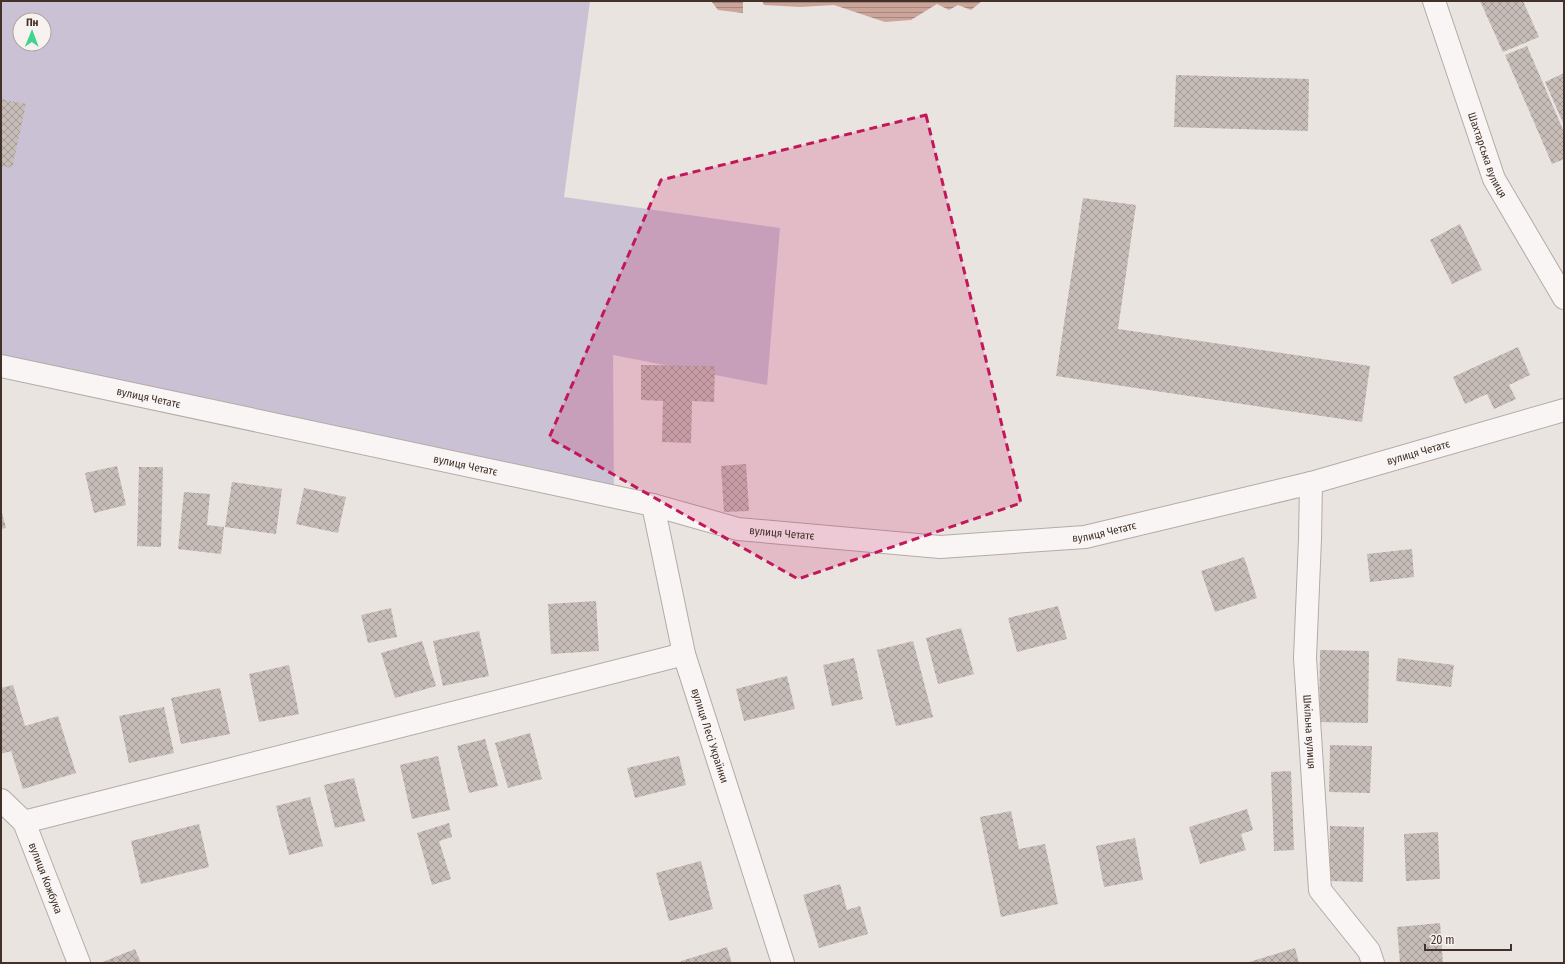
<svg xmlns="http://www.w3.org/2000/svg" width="1565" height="964" font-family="'Fira Sans Condensed',sans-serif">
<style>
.green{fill:#cac1d4;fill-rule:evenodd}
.water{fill:url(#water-rules)}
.building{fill:url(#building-cross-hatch)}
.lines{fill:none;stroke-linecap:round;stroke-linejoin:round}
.minor-casing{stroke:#b4aba6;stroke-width:24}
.tertiary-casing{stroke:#b4aba6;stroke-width:24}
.minor{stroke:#f8f5f4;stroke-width:22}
.tertiary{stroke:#f8f5f4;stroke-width:22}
.marked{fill:#c2185b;fill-opacity:0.2;stroke:#c2185b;stroke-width:3;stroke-dasharray:8 5;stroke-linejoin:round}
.labels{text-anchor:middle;stroke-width:3;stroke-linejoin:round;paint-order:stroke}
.street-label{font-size:11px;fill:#423128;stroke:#f7f2f0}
</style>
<defs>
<pattern id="water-rules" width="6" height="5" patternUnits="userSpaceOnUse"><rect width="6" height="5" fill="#cba59a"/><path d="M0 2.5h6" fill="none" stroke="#a6877e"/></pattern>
<pattern id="building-cross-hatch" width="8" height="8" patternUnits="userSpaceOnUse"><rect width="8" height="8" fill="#c7bdb8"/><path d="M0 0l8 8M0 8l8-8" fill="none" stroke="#a39a96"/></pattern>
</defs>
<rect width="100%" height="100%" fill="#eae4e1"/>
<!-- green -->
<path class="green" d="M1,1H590L564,197L780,228L767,385L613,355L614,498L1,362ZM20,20H44V44H20Z"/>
<!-- water -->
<g class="water">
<polygon points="711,1 743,1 743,13 718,10"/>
<polygon points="762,1 982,1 971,10 958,5 949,10 937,4 911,20 885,22 834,5 800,7 764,5"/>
</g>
<!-- building -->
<g class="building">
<polygon points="1480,1 1523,1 1539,37 1503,52"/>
<polygon points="1527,46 1564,132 1564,159 1552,164 1505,55"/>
<polygon points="1564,73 1564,125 1545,82"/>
<polygon points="1176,75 1309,79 1308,131 1174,127"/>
<polygon points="1,99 26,104 12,168 1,166"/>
<polygon points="1083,198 1136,205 1118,329 1370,366 1362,422 1056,376"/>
<polygon points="1460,224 1482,270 1452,284 1430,240"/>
<polygon points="1518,347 1530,375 1509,385 1516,399 1494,409 1487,394 1465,404 1453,377"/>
<polygon points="641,365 715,366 714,402 692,401 691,443 662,442 663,401 641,400"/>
<polygon points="746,464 749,511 724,512 721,466"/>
<polygon points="117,466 126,505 94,513 85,473"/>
<polygon points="139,467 163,467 161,547 137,546"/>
<polygon points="232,482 282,489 276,534 225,527"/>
<polygon points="304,488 346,497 338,533 296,524"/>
<polygon points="184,492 210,494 207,525 224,527 221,554 178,549"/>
<polygon points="1,509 6,528 1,529"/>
<polygon points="1412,549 1414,577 1370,582 1367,554"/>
<polygon points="1244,557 1257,598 1215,612 1201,571"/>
<polygon points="596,601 599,651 551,654 548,604"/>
<polygon points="1058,606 1067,639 1017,652 1008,618"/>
<polygon points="391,608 397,637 368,643 361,615"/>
<polygon points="961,628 974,674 938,684 926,638"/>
<polygon points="479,631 489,676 443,686 433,641"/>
<polygon points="422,641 436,686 395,698 381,653"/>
<polygon points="913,641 933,717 896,726 877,650"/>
<polygon points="1320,650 1369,651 1368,723 1319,722"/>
<polygon points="854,658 863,699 832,706 823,665"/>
<polygon points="1398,658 1454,665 1451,687 1396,681"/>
<polygon points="289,665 299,714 259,722 249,674"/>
<polygon points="787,676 795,709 744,721 736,689"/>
<polygon points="13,685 25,726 58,716 76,773 23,789 11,751 1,754 1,688"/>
<polygon points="220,688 230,734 181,744 171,698"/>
<polygon points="164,707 174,753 129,763 119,716"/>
<polygon points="530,733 542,779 508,788 495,743"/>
<polygon points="485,739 498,786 469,793 457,746"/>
<polygon points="1330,745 1372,746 1370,793 1329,792"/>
<polygon points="438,756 450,810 412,819 400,765"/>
<polygon points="679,756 686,785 635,798 627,768"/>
<polygon points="1291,771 1294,850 1274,851 1271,772"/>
<polygon points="354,778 365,821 335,828 324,785"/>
<polygon points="310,797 323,846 289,855 276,806"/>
<polygon points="1247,809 1253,830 1241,834 1246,850 1200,864 1189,827"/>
<polygon points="1011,811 1019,849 1045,844 1058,904 1001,917 980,817"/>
<polygon points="449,823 452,837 439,841 451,879 432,885 417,833"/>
<polygon points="199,824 209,867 141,884 131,841"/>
<polygon points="1330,826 1364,827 1363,882 1329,881"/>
<polygon points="1438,832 1440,879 1406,881 1404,834"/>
<polygon points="1135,838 1143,880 1104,887 1096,846"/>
<polygon points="701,861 713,909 669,921 656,873"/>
<polygon points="840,884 847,910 860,906 868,934 819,948 803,895"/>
<polygon points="1440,923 1443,963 1400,963 1397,927"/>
<polygon points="727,947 732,963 681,963 681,961"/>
<polygon points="1295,948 1299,963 1246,963"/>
<polygon points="135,949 141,963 100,963"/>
</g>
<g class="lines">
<defs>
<g id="minor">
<path id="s1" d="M1434,1L1494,179L1564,298"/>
<path id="s2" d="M1311,483L1310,539L1305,658L1320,890L1369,951L1373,963"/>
<path id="s3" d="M653,505L684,654L783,963"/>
<path id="s4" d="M1,800L24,822L79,963"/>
<polyline points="24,822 684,654"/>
</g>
<g id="tertiary">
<path id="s5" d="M1,366L653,505L738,529L940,547L1085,537L1311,483L1564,410"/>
</g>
</defs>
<!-- minor casing -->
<use href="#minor" class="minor-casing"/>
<!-- tertiary casing -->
<use href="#tertiary" class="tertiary-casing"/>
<!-- minor -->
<use href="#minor" class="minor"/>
<!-- tertiary -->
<use href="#tertiary" class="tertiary"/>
</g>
<!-- marked area -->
<path class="marked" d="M926,115L1021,503L798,579L549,438L661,180Z"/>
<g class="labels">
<!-- street labels -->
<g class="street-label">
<text dy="4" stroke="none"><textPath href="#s1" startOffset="163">Шахтарська вулиця</textPath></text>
<text dy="4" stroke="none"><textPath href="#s5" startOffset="151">вулиця Четатє</textPath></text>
<text dy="4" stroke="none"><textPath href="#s5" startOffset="1447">вулиця Четатє</textPath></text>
<text dy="4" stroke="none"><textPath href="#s5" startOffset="475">вулиця Четатє</textPath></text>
<text dy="4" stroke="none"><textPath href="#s5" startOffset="1123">вулиця Четатє</textPath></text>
<text dy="4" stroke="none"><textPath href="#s5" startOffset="799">вулиця Четатє</textPath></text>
<text dy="4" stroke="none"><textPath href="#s2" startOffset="249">Шкільна вулиця</textPath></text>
<text dy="4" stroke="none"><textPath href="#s3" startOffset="238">вулиця Лесі Українки</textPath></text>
<text dy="4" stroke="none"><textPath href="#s4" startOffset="92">вулиця Кожбука</textPath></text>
</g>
</g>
<!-- border -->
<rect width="1565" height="964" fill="none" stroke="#423128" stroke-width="4"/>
<!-- north arrow -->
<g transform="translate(32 32) rotate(1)"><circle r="19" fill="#f7f2f0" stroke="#afa5a0"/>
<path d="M0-3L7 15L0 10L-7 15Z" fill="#41d391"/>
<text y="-6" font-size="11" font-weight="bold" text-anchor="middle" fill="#423128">Пн</text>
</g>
<!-- scale -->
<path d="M1425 944v6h86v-6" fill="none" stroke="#423128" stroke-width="2"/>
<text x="1431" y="944" font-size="12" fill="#423128" stroke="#f7f2f0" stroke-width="3" paint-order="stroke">20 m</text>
</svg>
